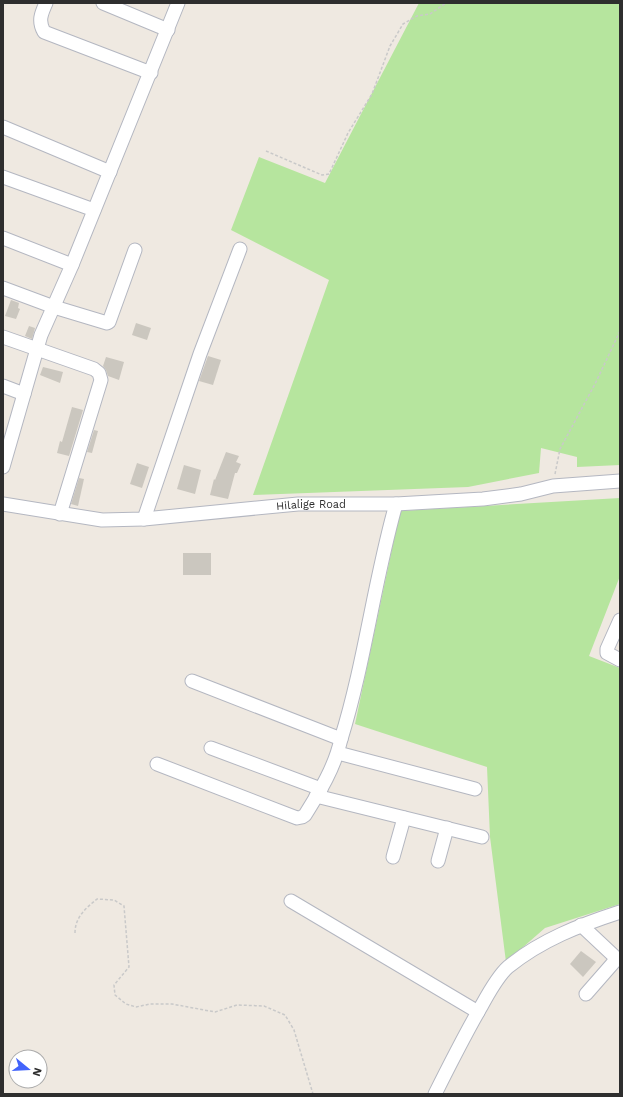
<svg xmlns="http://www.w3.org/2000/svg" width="623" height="1097" font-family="'Work Sans',sans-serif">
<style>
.green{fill:#b6e59e}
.building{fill:#cbc7bf}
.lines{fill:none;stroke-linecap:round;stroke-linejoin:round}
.minor-casing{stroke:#b4b7c1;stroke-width:15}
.path{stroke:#c9c9c9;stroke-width:1.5;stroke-dasharray:3 2;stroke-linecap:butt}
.minor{stroke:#fff;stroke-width:13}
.labels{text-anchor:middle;stroke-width:3.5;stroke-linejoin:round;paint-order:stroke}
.street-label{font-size:11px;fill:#2e2e2e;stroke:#fff}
</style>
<rect width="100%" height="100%" fill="#efe9e1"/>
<!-- green -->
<g class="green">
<polygon points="419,3 620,3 620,465 577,467 577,457 541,448 539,473 468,487 253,495 329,280 231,230 259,157 325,183"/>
<polygon points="620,498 620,576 589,656 620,668 620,904 545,928 506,962 490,837 487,767 355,724 400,511"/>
</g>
<!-- building -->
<g class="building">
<polygon points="11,300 19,303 18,308 20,309 16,319 5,316"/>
<polygon points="136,323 151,328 147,340 132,335"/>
<polygon points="29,326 35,328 32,339 25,336"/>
<polygon points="208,356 221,360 213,385 199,381"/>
<polygon points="106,357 124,362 119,380 108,376 106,370 103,366"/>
<polygon points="43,367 63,372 60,383 40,375"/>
<polygon points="72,407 83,410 69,456 57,453 60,441 62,442"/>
<polygon points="94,430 98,431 92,453 87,452"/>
<polygon points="226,452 239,456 236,462 241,464 237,473 235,473 228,499 210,495 214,479 215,480"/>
<polygon points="137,463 149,467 142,488 130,484"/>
<polygon points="184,465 201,470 195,494 177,489"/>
<polygon points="79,478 84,479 78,506 71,504"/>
<rect x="183" y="553" width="28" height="22"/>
<polygon points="581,951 596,962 583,977 570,964"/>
</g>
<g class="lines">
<defs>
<g id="minor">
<path d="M46,3C41,14 38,21 44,32L151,73"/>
<polyline points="103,3 168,30"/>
<polyline points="3,127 110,172"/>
<polyline points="3,177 94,210"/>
<polyline points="3,238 72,265"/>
<polyline points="3,288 54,307 107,323 109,322 135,250"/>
<polyline points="3,337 94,369 99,373 101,380 60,514"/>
<polyline points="3,386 24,394"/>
<polyline points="3,467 41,335 72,265 178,3"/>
<path id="s1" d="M3,504L102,520L144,519L298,504H396L483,499L521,494L553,486L620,481"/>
<polyline points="144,519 200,354 240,249"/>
<polyline points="620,620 607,649 607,653 620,660"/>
<path d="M192,681L341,739C365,662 374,581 396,504"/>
<polyline points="211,748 321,789"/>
<polyline points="338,753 475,789"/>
<path d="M157,764L297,818L302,817L305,815C320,791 335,767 341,739"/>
<polyline points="316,796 482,837"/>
<polyline points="393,857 404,818"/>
<polyline points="438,861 447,828"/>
<polyline points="291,901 478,1012"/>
<polyline points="581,925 614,956 614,962 586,994"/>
<path d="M435,1094C450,1064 465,1034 482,1005C488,994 499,975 508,967C541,940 580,925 620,912"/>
</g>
</defs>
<!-- minor casing -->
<use href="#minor" class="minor-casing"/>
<!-- path -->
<g class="path">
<polyline points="266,151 322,175 329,174 348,133 372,94 390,46 403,24 417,16 430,14 446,3"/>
<polyline points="555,474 560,449 596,382 620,331"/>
<path d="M75,933C75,917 86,908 97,899L114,900L124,906L129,967L114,985L115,995L126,1004L136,1007L150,1004H172L215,1012L237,1005L264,1006L285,1015L294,1030L313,1094"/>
</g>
<!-- minor -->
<use href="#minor" class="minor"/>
</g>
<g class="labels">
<!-- street labels -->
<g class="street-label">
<text dy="4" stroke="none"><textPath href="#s1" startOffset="310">Hilalige Road</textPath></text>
</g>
</g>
<!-- border -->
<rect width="623" height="1097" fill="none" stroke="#2e2e2e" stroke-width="8"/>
<!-- north arrow -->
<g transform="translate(28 1069) rotate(108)"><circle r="19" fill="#ffffff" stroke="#ababab"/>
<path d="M0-3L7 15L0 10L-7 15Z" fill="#4264fb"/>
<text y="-6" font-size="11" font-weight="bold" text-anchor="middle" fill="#2e2e2e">N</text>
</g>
</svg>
